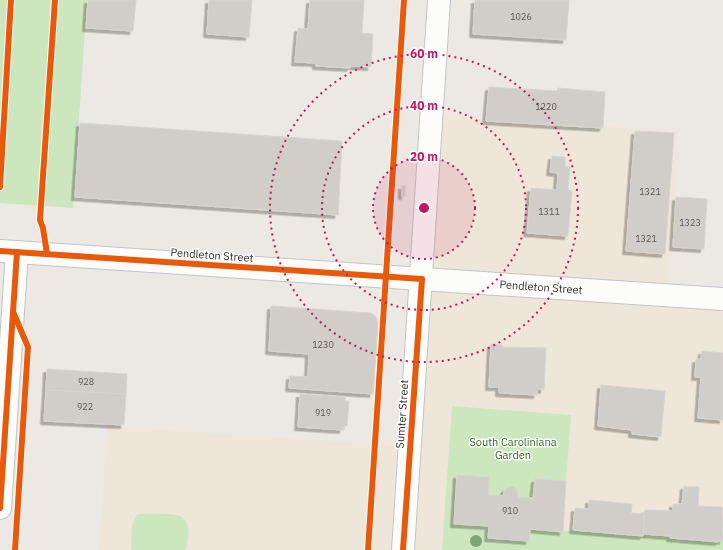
<svg xmlns="http://www.w3.org/2000/svg" width="723" height="550" font-family="'IBM Plex Sans',sans-serif">
<style>
.education{fill:#eee7d9}
.green{fill:#cce6bd}
.building{fill:#d1ceca;stroke:#d7d4d0;filter:url(#shadow)}
.lines{fill:none;stroke-linecap:round;stroke-linejoin:round}
.minor-casing{stroke:#c5c4c4;stroke-width:24}
.minor{stroke:#fcfcfb;stroke-width:22}
.cycleway-casing{stroke:#fff;stroke-width:8}
.cycleway{stroke:#e8590c;stroke-width:6}
.tree{fill:#80a475}
.ring{fill:none;stroke:#c2185b;stroke-width:2;stroke-dasharray:2 4}
.labels{text-anchor:middle;stroke-width:3;stroke-linejoin:round;paint-order:stroke}
.number-label{font-size:9px;fill:#585756}
.street-label{font-size:11px;fill:#2d2d2d;stroke:#fff}
.park-label{font-size:11px;fill:#286d1b;stroke:#fff}
.centre{fill:#c2185b;stroke:#fff;stroke-width:2}
.ring-label{font-size:12px;text-anchor:middle;font-weight:bold;fill:#c2185b;stroke:#fff;stroke-width:3;stroke-linejoin:round;paint-order:stroke}
</style>
<defs>
<filter id="shadow"><feDropShadow dx="-3.5" dy="3.5" stdDeviation="0" flood-color="#0004"/></filter>
</defs>
<rect width="100%" height="100%" fill="#ece8e4"/>
<!-- education -->
<polygon class="education" points="434,115 679,131 668,302 723,305 723,550 99,550 107,426 414,447"/>
<!-- green -->
<g class="green">
<polygon points="0,0 87,0 73,208 0,203"/>
<polygon points="452,406 571,415 566,481 535,479 533,498 518,497 517,489 512,486 505,489 503,496 488,495 489,477 458,475 454,524 489,526 488,537 530,529 563,532 573,530 643,536 643,534 719,542 719,540 723,541 723,550 442,550"/>
<path d="M137,514C146,514 172,513 180,516C192,522 189,541 185,550H131L132,526Z"/>
</g>
<!-- building -->
<g class="building">
<polygon points="88,0 136,0 133,31 86,28"/>
<polygon points="209,0 252,0 249,37 207,34"/>
<polygon points="310,0 364,0 362,33 373,34 371,67 351,66 350,68 316,66 316,63 295,62 298,28 308,29"/>
<polygon points="475,0 569,0 566,40 473,34"/>
<polygon points="489,87 557,91 558,88 605,92 603,128 486,121"/>
<polygon points="80,123 342,141 338,215 75,197"/>
<polygon points="635,131 674,133 665,254 626,251"/>
<polygon points="552,156 565,157 565,166 570,167 568,190 572,191 568,236 527,233 531,188 557,190 558,173 550,172"/>
<rect x="402" y="186" width="3" height="10"/>
<polygon points="676,197 707,199 704,249 673,247"/>
<polygon points="271,306 371,313 376,317 378,323 373,394 289,388 290,376 308,377 309,354 269,351"/>
<polygon points="491,344 502,345 502,347 546,348 544,390 537,389 537,395 499,393 499,387 489,387"/>
<polygon points="702,351 723,353 723,420 698,418 701,377 695,377 696,359 701,359"/>
<polygon points="47,369 127,374 126,394 46,390"/>
<polygon points="601,385 665,391 661,437 632,434 632,430 598,426"/>
<polygon points="46,390 126,394 124,425 44,421"/>
<polygon points="300,394 345,397 345,401 349,401 347,426 343,426 343,430 298,427"/>
<polygon points="457,475 489,477 488,495 503,496 505,489 512,486 517,489 518,497 533,498 535,479 566,481 563,532 530,529 529,541 488,538 489,526 454,524"/>
<polygon points="684,486 699,487 698,506 722,507 723,541 719,540 719,542 670,538 670,536 643,534 645,510 673,511 673,504 682,504"/>
<polygon points="589,500 632,504 631,513 644,514 643,536 573,530 575,508 589,509"/>
</g>
<g class="lines">
<defs>
<g id="minor">
<polyline points="0,251 723,299"/>
<polyline points="0,508 17,252"/>
<polyline points="403,550 439,0"/>
</g>
</defs>
<!-- minor casing -->
<use href="#minor" class="minor-casing"/>
<!-- minor -->
<use href="#minor" class="minor"/>
<defs>
<g id="cycleway">
<polyline points="0,187 11,0"/>
<polyline points="0,251 422,279 403,550"/>
<polyline points="47,254 43,228 40,220 55,0"/>
<polyline points="14,314 28,347 15,550"/>
<polyline points="0,508 17,252"/>
<polyline points="368,550 404,0"/>
</g>
</defs>
<!-- cycleway casing -->
<use href="#cycleway" class="cycleway-casing"/>
<!-- cycleway -->
<use href="#cycleway" class="cycleway"/>
</g>
<!-- trees -->
<circle class="tree" cx="476" cy="541" r="6"/>
<!-- distance rings -->
<circle cx="424" cy="208" r="51" fill="#c2185b" fill-opacity=".12"/>
<g class="ring">
<circle cx="424" cy="208" r="51"/>
<circle cx="424" cy="208" r="102"/>
<circle cx="424" cy="208" r="154"/>
</g>
<g class="labels">
<!-- number labels -->
<g class="number-label">
<text x="521" y="20">1026</text>
<text x="546" y="110">1220</text>
<text x="650" y="195">1321</text>
<text x="549" y="215">1311</text>
<text x="690" y="226">1323</text>
<text x="646" y="242">1321</text>
<text x="323" y="348">1230</text>
<text x="86" y="385">928</text>
<text x="85" y="410">922</text>
<text x="323" y="416">919</text>
<text x="510" y="514">910</text>
</g>
<!-- street labels -->
<g class="street-label">
<text transform="translate(212 255) rotate(4)" y="4">Pendleton Street</text>
<text transform="translate(541 287) rotate(4)" y="4">Pendleton Street</text>
<text transform="translate(402 414) rotate(-86)" y="4">Sumter Street</text>
</g>
<!-- park labels -->
<g class="park-label">
<text x="513" y="446">South Caroliniana<tspan x="513" dy="13">Garden</tspan></text>
</g>
</g>
<circle cx="424" cy="208" r="6" class="centre"/>
<g class="ring-label">
<text x="424" y="58">60 m</text>
<text x="424" y="110">40 m</text>
<text x="424" y="161">20 m</text>
</g>
</svg>
